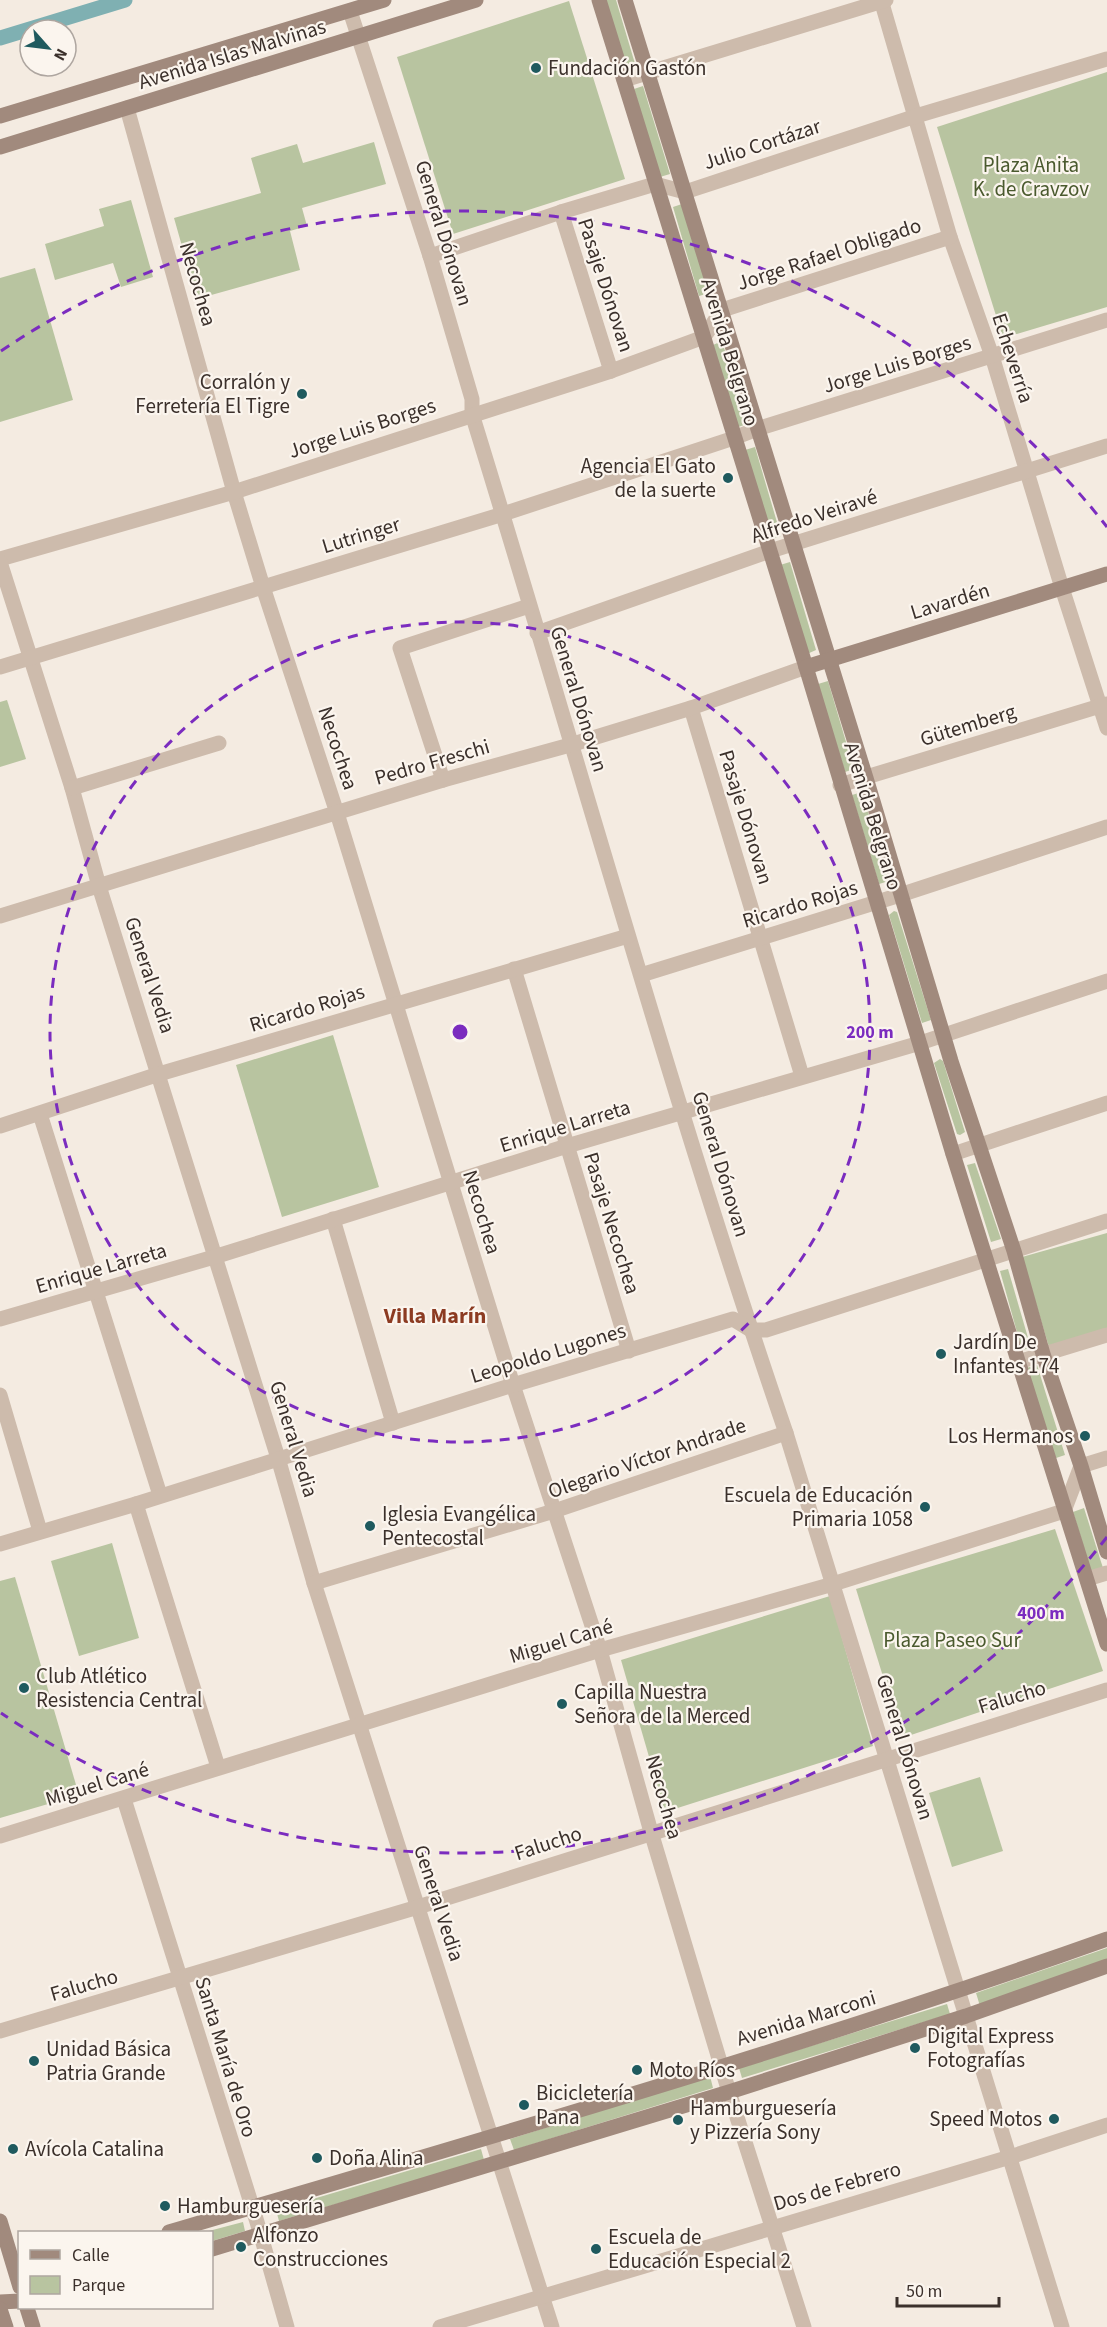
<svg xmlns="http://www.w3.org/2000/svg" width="1107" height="2327" font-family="'Source Sans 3',sans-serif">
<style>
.green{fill:#b8c4a0}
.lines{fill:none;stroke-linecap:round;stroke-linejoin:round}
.canal{stroke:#7fb0b2;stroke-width:15}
.street{stroke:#cdbbac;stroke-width:15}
.secondary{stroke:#a18a7d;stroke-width:15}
.ring{fill:none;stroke:#7b2cbf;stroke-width:3;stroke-dasharray:10 8}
.poi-dot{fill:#1f5a5e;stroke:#fbf5ee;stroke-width:2}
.labels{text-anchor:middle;stroke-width:4.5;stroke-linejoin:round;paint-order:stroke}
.street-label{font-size:21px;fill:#3b302b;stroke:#fbf5ee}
.poi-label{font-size:21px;fill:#3b302b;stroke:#fbf5ee;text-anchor:start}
.park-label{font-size:21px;fill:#4a5a2e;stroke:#fbf5ee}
.neighbourhood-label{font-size:22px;font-weight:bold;fill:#8c3b22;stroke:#fbf5ee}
.centre{fill:#7b2cbf;stroke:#fbf5ee;stroke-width:3}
.ring-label{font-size:18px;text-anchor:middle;font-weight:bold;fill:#7b2cbf;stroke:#fbf5ee;stroke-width:4.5;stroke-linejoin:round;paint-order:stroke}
</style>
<rect width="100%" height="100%" fill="#f4ebe1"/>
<!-- green -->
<g class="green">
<polygon points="605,0 616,0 636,67 626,70"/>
<polygon points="569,1 625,179 453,234 397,57"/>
<polygon points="1107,72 1107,307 1003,338 937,127"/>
<polygon points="643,86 670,174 660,177 634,89"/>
<polygon points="374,142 386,184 302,208 307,226 290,231 300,270 197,299 174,218 261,193 251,158 297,144 303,163"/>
<polygon points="131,200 153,277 121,287 113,263 55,280 45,244 104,226 99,209"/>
<polygon points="682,204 709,293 699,296 673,207"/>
<polygon points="35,268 73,400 0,422 0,278"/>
<polygon points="722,341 747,424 738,427 713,345"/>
<polygon points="755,447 781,536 772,539 745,450"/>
<polygon points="790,562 816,650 807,654 780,565"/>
<polygon points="828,681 854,769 845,772 818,684"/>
<polygon points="7,700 26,759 0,767 0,702"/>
<polygon points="862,792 889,881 879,884 852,795"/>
<polygon points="894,911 897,912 931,1020 922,1023 889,915"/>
<polygon points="333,1035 379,1187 282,1217 236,1065"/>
<polygon points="940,1059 943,1061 965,1132 960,1135 957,1134 934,1063"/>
<polygon points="975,1163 1001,1239 991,1242 967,1165"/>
<polygon points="1107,1233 1107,1329 1049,1347 1022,1257"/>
<polygon points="1008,1269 1031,1348 1022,1350 1000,1271"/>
<polygon points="1037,1365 1065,1455 1053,1459 1026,1368"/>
<polygon points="1084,1508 1103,1568 1091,1571 1073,1512"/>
<polygon points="1055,1529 1103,1671 902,1738 856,1589"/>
<polygon points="112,1543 139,1638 79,1656 51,1561"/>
<polygon points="15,1577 79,1795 0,1818 0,1581"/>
<polygon points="830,1596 873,1746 665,1812 621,1660"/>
<polygon points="980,1777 1003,1851 952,1867 929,1793"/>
<polygon points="1107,1948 1107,1962 980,2006 976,1993"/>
<polygon points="947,2004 950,2014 742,2078 739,2068"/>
<polygon points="710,2076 713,2088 514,2150 510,2139"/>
<polygon points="481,2149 484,2160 279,2221 276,2210"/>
<polygon points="243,2222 245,2231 212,2241 212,2232 205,2232"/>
</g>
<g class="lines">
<!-- canal -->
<polyline class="canal" points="0,38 125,0"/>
<!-- street -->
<g class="street">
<polyline points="881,0 950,237 992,356 1062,588 1107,728"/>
<path d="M350,11L430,256L472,399V414C577,754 671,1097 786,1433L1062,2327"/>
<polyline points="624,80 886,0"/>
<polyline points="127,108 234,492 263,587 337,813 513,1385 600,1650 651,1832 729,2092 804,2327"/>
<polyline points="561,212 611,371"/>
<polyline points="430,256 561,212 655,184 685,192 916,116 1107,59"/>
<polyline points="0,559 234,492 611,371 704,337 722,310 950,237"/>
<polyline points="0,562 72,788 99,886 278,1458 314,1583 552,2327"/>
<polyline points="537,633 770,551 1107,446"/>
<polyline points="0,667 503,514 734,438 757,429 1107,320"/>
<polyline points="691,708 802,1076"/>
<polyline points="443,780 400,648 529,606"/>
<polyline points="840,785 1107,704"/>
<polyline points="72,788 219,743"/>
<polyline points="0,916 443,780 570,745 691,708 806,667"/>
<polyline points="514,969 629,1351"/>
<polyline points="641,975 900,895 1107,827"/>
<polyline points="40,1114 160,1495"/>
<polyline points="0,1126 159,1074 628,936"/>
<polyline points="953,1154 1107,1103"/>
<polyline points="333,1219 393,1423"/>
<polyline points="0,1319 214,1257 567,1146 920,1043 1107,981"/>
<polyline points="1018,1362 1107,1335"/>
<polyline points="0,1395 40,1531"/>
<polyline points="136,1504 218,1767"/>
<polyline points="0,1544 136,1504 513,1385 733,1319 751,1330 766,1330 1107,1221"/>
<polyline points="1087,1579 1107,1573"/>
<polyline points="314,1583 554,1511 786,1433"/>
<polyline points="124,1799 257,2222 287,2327"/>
<polyline points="0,1836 600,1650 833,1584 1064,1511 1081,1466 1107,1458"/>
<polyline points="0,2031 418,1907 1107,1690"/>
<polyline points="440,2327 1010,2157 1107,2125"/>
</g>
<!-- secondary -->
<g class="secondary">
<polyline points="599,0 806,667 953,1154 1107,1644"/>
<polyline points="625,0 866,778 951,1061 1014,1251 1043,1354 1081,1466 1107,1552"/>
<polyline points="0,116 384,0"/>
<polyline points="0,147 476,0"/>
<polyline points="806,667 1107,574"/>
<polyline points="0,2221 20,2287"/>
<path d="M169,2232C483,2139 798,2049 1107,1939"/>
<polyline points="212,2249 729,2092 966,2016 1107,1966"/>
<polyline points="0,2302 20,2301"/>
<polyline points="27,2308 33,2327"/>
<polyline points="0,2309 6,2327"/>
</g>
</g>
<!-- distance rings -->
<g class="ring">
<circle cx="460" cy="1032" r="410"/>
<path d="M1107 1537A821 821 0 0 1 1 1713M1 351A821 821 0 0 1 1107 527"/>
</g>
<!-- markers -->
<g class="poi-dot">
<circle cx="536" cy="68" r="6"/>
<circle cx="302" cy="394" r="6"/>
<circle cx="728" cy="478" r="6"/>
<circle cx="941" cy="1354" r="6"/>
<circle cx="1085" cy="1436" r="6"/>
<circle cx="925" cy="1507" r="6"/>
<circle cx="370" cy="1526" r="6"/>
<circle cx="24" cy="1688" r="6"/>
<circle cx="562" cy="1704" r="6"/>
<circle cx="915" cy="2048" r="6"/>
<circle cx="34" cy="2061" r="6"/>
<circle cx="637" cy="2070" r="6"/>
<circle cx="524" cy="2105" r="6"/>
<circle cx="1054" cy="2119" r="6"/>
<circle cx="678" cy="2120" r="6"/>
<circle cx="13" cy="2149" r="6"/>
<circle cx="317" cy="2158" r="6"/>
<circle cx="165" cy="2206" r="6"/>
<circle cx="241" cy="2247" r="6"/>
<circle cx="596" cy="2249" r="6"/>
</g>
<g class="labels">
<!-- street labels -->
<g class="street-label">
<text transform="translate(232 54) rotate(-17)" y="7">Avenida Islas Malvinas</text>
<text transform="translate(762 144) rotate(-18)" y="7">Julio Cortázar</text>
<text transform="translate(444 233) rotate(73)" y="7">General Dónovan</text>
<text transform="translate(829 254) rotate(-18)" y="7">Jorge Rafael Obligado</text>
<text transform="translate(198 284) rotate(74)" y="7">Necochea</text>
<text transform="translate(606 285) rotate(72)" y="7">Pasaje Dónovan</text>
<text transform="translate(730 352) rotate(73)" y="7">Avenida Belgrano</text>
<text transform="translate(1013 358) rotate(72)" y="7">Echeverría</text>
<text transform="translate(897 364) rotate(-17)" y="7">Jorge Luis Borges</text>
<text transform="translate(362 428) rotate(-18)" y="7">Jorge Luis Borges</text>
<text transform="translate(814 516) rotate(-18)" y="7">Alfredo Veiravé</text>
<text transform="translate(361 535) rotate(-17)" y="7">Lutringer</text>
<text transform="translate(950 601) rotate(-17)" y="7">Lavardén</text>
<text transform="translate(579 699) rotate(73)" y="7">General Dónovan</text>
<text transform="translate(968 725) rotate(-17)" y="7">Gütemberg</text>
<text transform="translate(338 748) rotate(72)" y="7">Necochea</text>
<text transform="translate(432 762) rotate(-16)" y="7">Pedro Freschi</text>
<text transform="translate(873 816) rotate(73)" y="7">Avenida Belgrano</text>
<text transform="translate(746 817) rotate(73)" y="7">Pasaje Dónovan</text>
<text transform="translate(800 904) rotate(-17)" y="7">Ricardo Rojas</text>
<text transform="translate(150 975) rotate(72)" y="7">General Vedia</text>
<text transform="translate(307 1008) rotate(-17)" y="7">Ricardo Rojas</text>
<text transform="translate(565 1126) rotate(-17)" y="7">Enrique Larreta</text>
<text transform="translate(721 1164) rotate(73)" y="7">General Dónovan</text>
<text transform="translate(482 1212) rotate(73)" y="7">Necochea</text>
<text transform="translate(612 1223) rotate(73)" y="7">Pasaje Necochea</text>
<text transform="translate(101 1268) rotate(-16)" y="7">Enrique Larreta</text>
<text transform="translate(548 1353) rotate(-17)" y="7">Leopoldo Lugones</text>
<text transform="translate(294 1439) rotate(73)" y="7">General Vedia</text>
<text transform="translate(647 1458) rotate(-19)" y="7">Olegario Víctor Andrade</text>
<text transform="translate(561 1641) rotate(-17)" y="7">Miguel Cané</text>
<text transform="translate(1012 1697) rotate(-17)" y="7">Falucho</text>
<text transform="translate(905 1747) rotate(73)" y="7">General Dónovan</text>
<text transform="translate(97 1784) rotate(-17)" y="7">Miguel Cané</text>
<text transform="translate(664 1797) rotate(74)" y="7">Necochea</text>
<text transform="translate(548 1843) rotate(-18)" y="7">Falucho</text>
<text transform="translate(439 1903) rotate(72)" y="7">General Vedia</text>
<text transform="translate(84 1985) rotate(-16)" y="7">Falucho</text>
<text transform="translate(806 2018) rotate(-17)" y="7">Avenida Marconi</text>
<text transform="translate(226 2057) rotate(73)" y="7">Santa María de Oro</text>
<text transform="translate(837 2186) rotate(-16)" y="7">Dos de Febrero</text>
</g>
<!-- poi labels -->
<g class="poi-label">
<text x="548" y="75">Fundación Gastón</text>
<text x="290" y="389" text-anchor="end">Corralón y<tspan x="290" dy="24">Ferretería El Tigre</tspan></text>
<text x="716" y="473" text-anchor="end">Agencia El Gato<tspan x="716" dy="24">de la suerte</tspan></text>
<text x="953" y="1349">Jardín De<tspan x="953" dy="24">Infantes 174</tspan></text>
<text x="1073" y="1443" text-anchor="end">Los Hermanos</text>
<text x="913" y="1502" text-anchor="end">Escuela de Educación<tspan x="913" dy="24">Primaria 1058</tspan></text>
<text x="382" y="1521">Iglesia Evangélica<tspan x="382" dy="24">Pentecostal</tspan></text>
<text x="36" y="1683">Club Atlético<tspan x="36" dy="24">Resistencia Central</tspan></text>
<text x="574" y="1699">Capilla Nuestra<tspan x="574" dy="24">Señora de la Merced</tspan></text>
<text x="927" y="2043">Digital Express<tspan x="927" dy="24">Fotografías</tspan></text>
<text x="46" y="2056">Unidad Básica<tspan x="46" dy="24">Patria Grande</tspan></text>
<text x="649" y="2077">Moto Ríos</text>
<text x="536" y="2100">Bicicletería<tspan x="536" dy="24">Pana</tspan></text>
<text x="690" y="2115">Hamburguesería<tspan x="690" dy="24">y Pizzería Sony</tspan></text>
<text x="1042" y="2126" text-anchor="end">Speed Motos</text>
<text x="25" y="2156">Avícola Catalina</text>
<text x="329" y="2165">Doña Alina</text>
<text x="177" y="2213">Hamburguesería</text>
<text x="253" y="2242">Alfonzo<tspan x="253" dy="24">Construcciones</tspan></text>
<text x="608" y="2244">Escuela de<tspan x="608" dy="24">Educación Especial 2</tspan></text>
</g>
<!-- park labels -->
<g class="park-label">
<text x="1031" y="172">Plaza Anita<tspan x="1031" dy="24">K. de Cravzov</tspan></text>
<text x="952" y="1647">Plaza Paseo Sur</text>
</g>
<!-- neighbourhood labels -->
<g class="neighbourhood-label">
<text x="435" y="1323">Villa Marín</text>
</g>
</g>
<circle cx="460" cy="1032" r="9" class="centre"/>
<g class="ring-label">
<text x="870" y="1038">200 m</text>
<text x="1041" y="1619">400 m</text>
</g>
<!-- legend -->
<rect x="18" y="2231" width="195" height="78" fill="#fbf5ee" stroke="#aea6a0" stroke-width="1.5"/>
<rect x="30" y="2250" width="30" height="9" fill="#a18a7d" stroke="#aea6a0" stroke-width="1.5"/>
<text x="72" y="2261" font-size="18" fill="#3b302b">Calle</text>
<rect x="30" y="2276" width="30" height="18" fill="#b8c4a0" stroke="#aea6a0" stroke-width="1.5"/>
<text x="72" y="2291" font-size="18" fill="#3b302b">Parque</text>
<!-- north arrow -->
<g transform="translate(48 48) rotate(118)"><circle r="28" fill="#fbf5ee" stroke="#aea6a0" stroke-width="1.5"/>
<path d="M0-4.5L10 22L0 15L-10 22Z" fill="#1f5a5e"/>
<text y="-9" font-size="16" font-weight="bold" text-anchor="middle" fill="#3b302b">N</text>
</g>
<!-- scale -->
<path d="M897 2297v9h102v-9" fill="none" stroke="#3b302b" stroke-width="3"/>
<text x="906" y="2297" font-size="18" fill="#3b302b" stroke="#fbf5ee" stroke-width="4.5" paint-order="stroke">50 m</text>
</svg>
